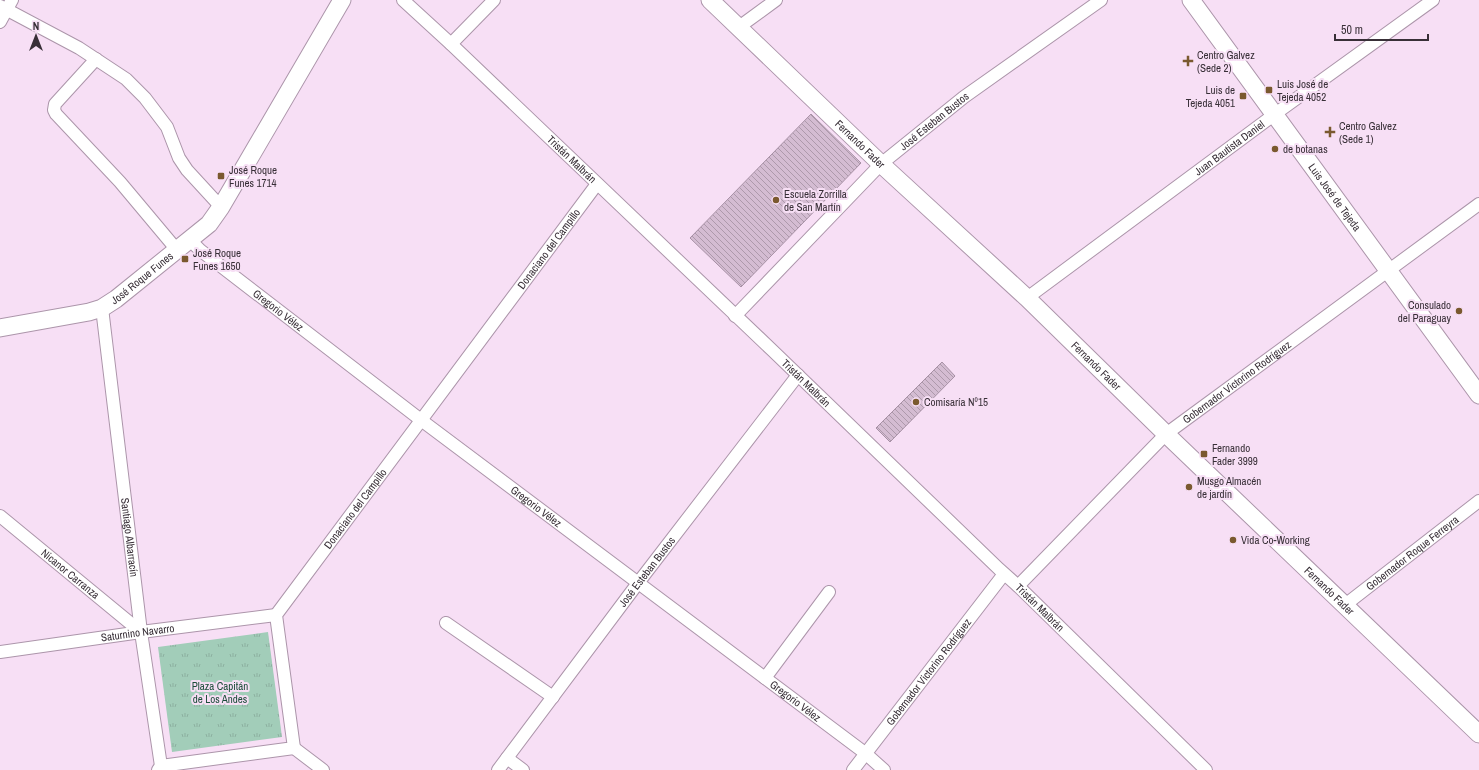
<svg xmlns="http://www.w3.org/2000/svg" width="1479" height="770" font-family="'Archivo Narrow',sans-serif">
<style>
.grass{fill:url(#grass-tufts)}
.building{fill:url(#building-back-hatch);stroke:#a791a5}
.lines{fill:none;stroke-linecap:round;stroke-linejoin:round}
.street-casing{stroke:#ac95aa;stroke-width:14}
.secondary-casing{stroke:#ac95aa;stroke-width:19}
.street{stroke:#fff;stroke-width:12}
.secondary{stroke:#fff;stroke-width:17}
.poi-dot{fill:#7a592f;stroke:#f7dff5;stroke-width:1.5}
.labels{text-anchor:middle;stroke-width:4;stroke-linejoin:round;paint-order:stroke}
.poi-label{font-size:11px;fill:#382f37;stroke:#f7dff5;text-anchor:start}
.street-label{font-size:11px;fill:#382f37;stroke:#f7dff5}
.park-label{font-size:11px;fill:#1c4d3a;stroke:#f7dff5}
</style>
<defs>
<pattern id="grass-tufts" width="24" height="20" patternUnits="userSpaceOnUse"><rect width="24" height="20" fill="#a2cdb9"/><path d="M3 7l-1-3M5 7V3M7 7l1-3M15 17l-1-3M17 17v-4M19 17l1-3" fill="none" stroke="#8cb0a0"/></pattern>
<pattern id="building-back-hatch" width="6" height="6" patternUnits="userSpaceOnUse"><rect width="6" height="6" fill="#d4bcd2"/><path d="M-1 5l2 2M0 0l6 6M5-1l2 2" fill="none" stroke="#ad99ab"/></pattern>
</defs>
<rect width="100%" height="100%" fill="#f7dff5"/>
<!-- grass -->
<polygon class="grass" points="268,632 282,737 172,752 158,647"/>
<!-- building -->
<g class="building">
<polygon points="811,114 861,163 741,287 690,238"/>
<polygon points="942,362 955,376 890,442 876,428"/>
</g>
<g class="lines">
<defs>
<g id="street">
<path id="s1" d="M403,0L451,44L773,351L999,569L1018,586L1206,770"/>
<polyline points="0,6 79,48 126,79 145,98 167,127 179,158 187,170 221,207"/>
<polyline points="0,22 12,0"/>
<polyline points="739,27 776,0"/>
<polyline points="451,44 494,0"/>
<polyline points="96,59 55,104 54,110 56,114 120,182 177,250"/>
<path id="s2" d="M190,240L200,250L421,420L865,753L884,770"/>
<path id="s3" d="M1027,298L1275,114L1433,0"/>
<path id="s4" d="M102,308L141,632L161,766"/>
<path id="s5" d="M735,316L881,164L964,97L1101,0"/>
<path id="s6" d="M0,516L141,632"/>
<path id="s7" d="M1018,586L1166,434L1479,204"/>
<path id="s8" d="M1345,605L1479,501"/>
<polyline points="446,623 553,697"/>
<path id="s9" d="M0,652L141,632L276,615"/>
<polyline points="765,678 829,592"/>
<polyline points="294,748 323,770"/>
<polyline points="507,758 523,770"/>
<path id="s10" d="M158,770L161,766L294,748L276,615L597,184"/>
<path id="s11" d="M498,770L638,583L798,375"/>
<path id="s12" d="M853,770L1004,574"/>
</g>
<g id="secondary">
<path id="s13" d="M710,0L881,164L1027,298L1166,434L1479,734"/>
<path id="s14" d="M1191,0L1479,395"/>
<path id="s15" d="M0,328L89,312L102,308L116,299L209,224L221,207L342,0"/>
</g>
</defs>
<!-- street casing -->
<use href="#street" class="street-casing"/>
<!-- secondary casing -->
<use href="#secondary" class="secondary-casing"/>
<!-- street -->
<use href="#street" class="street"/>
<!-- secondary -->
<use href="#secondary" class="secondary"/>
</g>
<!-- markers -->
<g class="poi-dot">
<path d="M1186 55h4v4h4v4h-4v4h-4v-4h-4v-4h4z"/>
<rect x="1265" y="86" width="8" height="8" rx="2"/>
<rect x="1239" y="92" width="8" height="8" rx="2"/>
<path d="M1328 126h4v4h4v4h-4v4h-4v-4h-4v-4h4z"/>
<circle cx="1275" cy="149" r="4"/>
<rect x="217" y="172" width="8" height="8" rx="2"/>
<circle cx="776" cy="200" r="4"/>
<rect x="181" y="255" width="8" height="8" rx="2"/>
<circle cx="1459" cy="311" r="4"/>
<circle cx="916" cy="402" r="4"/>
<rect x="1200" y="450" width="8" height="8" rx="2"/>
<circle cx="1189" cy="487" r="4"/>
<circle cx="1233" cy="540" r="4"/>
</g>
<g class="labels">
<!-- poi labels -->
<g class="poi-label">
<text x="1197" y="59">Centro Galvez<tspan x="1197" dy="13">(Sede 2)</tspan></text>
<text x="1277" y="88">Luis José de<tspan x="1277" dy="13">Tejeda 4052</tspan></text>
<text x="1235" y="94" text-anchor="end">Luis de<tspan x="1235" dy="13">Tejeda 4051</tspan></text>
<text x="1339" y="130">Centro Galvez<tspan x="1339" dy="13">(Sede 1)</tspan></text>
<text x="1283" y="153">de botanas</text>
<text x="229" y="174">José Roque<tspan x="229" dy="13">Funes 1714</tspan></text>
<text x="784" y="198">Escuela Zorrilla<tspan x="784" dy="13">de San Martín</tspan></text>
<text x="193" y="257">José Roque<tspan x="193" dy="13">Funes 1650</tspan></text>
<text x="1451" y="309" text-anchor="end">Consulado<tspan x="1451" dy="13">del Paraguay</tspan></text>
<text x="924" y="406">Comisaría Nº15</text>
<text x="1212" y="452">Fernando<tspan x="1212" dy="13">Fader 3999</tspan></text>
<text x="1197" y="485">Musgo Almacén<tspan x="1197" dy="13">de jardín</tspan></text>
<text x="1241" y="544">Vida Co-Working</text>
</g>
<!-- street labels -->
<g class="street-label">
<text dy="4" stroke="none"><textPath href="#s5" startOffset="279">José Esteban Bustos</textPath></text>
<text dy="4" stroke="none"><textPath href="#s13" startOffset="208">Fernando Fader</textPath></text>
<text dy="4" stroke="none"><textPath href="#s3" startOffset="252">Juan Bautista Daniel</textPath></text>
<text dy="4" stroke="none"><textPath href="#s1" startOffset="232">Tristán Malbrán</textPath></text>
<text dy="4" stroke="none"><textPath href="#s14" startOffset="244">Luis José de Tejeda</textPath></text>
<text dy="4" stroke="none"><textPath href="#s10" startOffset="730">Donaciano del Campillo</textPath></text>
<text dy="4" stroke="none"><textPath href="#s15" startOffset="154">José Roque Funes</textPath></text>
<text dy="4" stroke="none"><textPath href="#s2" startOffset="113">Gregorio Vélez</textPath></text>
<text dy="4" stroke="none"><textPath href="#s13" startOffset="532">Fernando Fader</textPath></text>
<text dy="4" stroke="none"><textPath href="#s7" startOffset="300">Gobernador Victorino Rodríguez</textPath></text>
<text dy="4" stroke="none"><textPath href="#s1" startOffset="556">Tristán Malbrán</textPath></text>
<text dy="4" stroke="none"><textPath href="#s2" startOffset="437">Gregorio Vélez</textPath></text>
<text dy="4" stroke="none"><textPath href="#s10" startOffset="406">Donaciano del Campillo</textPath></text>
<text dy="4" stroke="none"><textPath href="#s4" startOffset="231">Santiago Albarracín</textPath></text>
<text dy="4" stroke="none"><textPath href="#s8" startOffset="85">Gobernador Roque Ferreyra</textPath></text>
<text dy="4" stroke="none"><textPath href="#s11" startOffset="248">José Esteban Bustos</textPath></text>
<text dy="4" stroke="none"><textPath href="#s6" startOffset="91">Nicanor Carranza</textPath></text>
<text dy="4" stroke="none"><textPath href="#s13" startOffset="856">Fernando Fader</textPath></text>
<text dy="4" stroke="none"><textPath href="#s1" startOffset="880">Tristán Malbrán</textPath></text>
<text dy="4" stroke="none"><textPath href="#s9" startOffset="139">Saturnino Navarro</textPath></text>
<text dy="4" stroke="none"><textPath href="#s12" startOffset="124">Gobernador Victorino Rodríguez</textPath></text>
<text dy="4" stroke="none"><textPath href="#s2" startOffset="761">Gregorio Vélez</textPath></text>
</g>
<!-- park labels -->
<g class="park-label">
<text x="220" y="690">Plaza Capitán<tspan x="220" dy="13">de Los Andes</tspan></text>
</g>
</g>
<!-- north arrow -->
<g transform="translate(36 36)" stroke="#f7dff5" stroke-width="3" paint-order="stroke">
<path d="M0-3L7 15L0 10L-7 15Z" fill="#382f37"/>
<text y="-6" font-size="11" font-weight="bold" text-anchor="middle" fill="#382f37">N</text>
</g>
<!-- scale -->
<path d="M1335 34v6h93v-6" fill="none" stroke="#382f37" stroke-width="2"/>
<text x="1341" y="34" font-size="12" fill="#382f37" stroke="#f7dff5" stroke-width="3" paint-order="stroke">50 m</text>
</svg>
